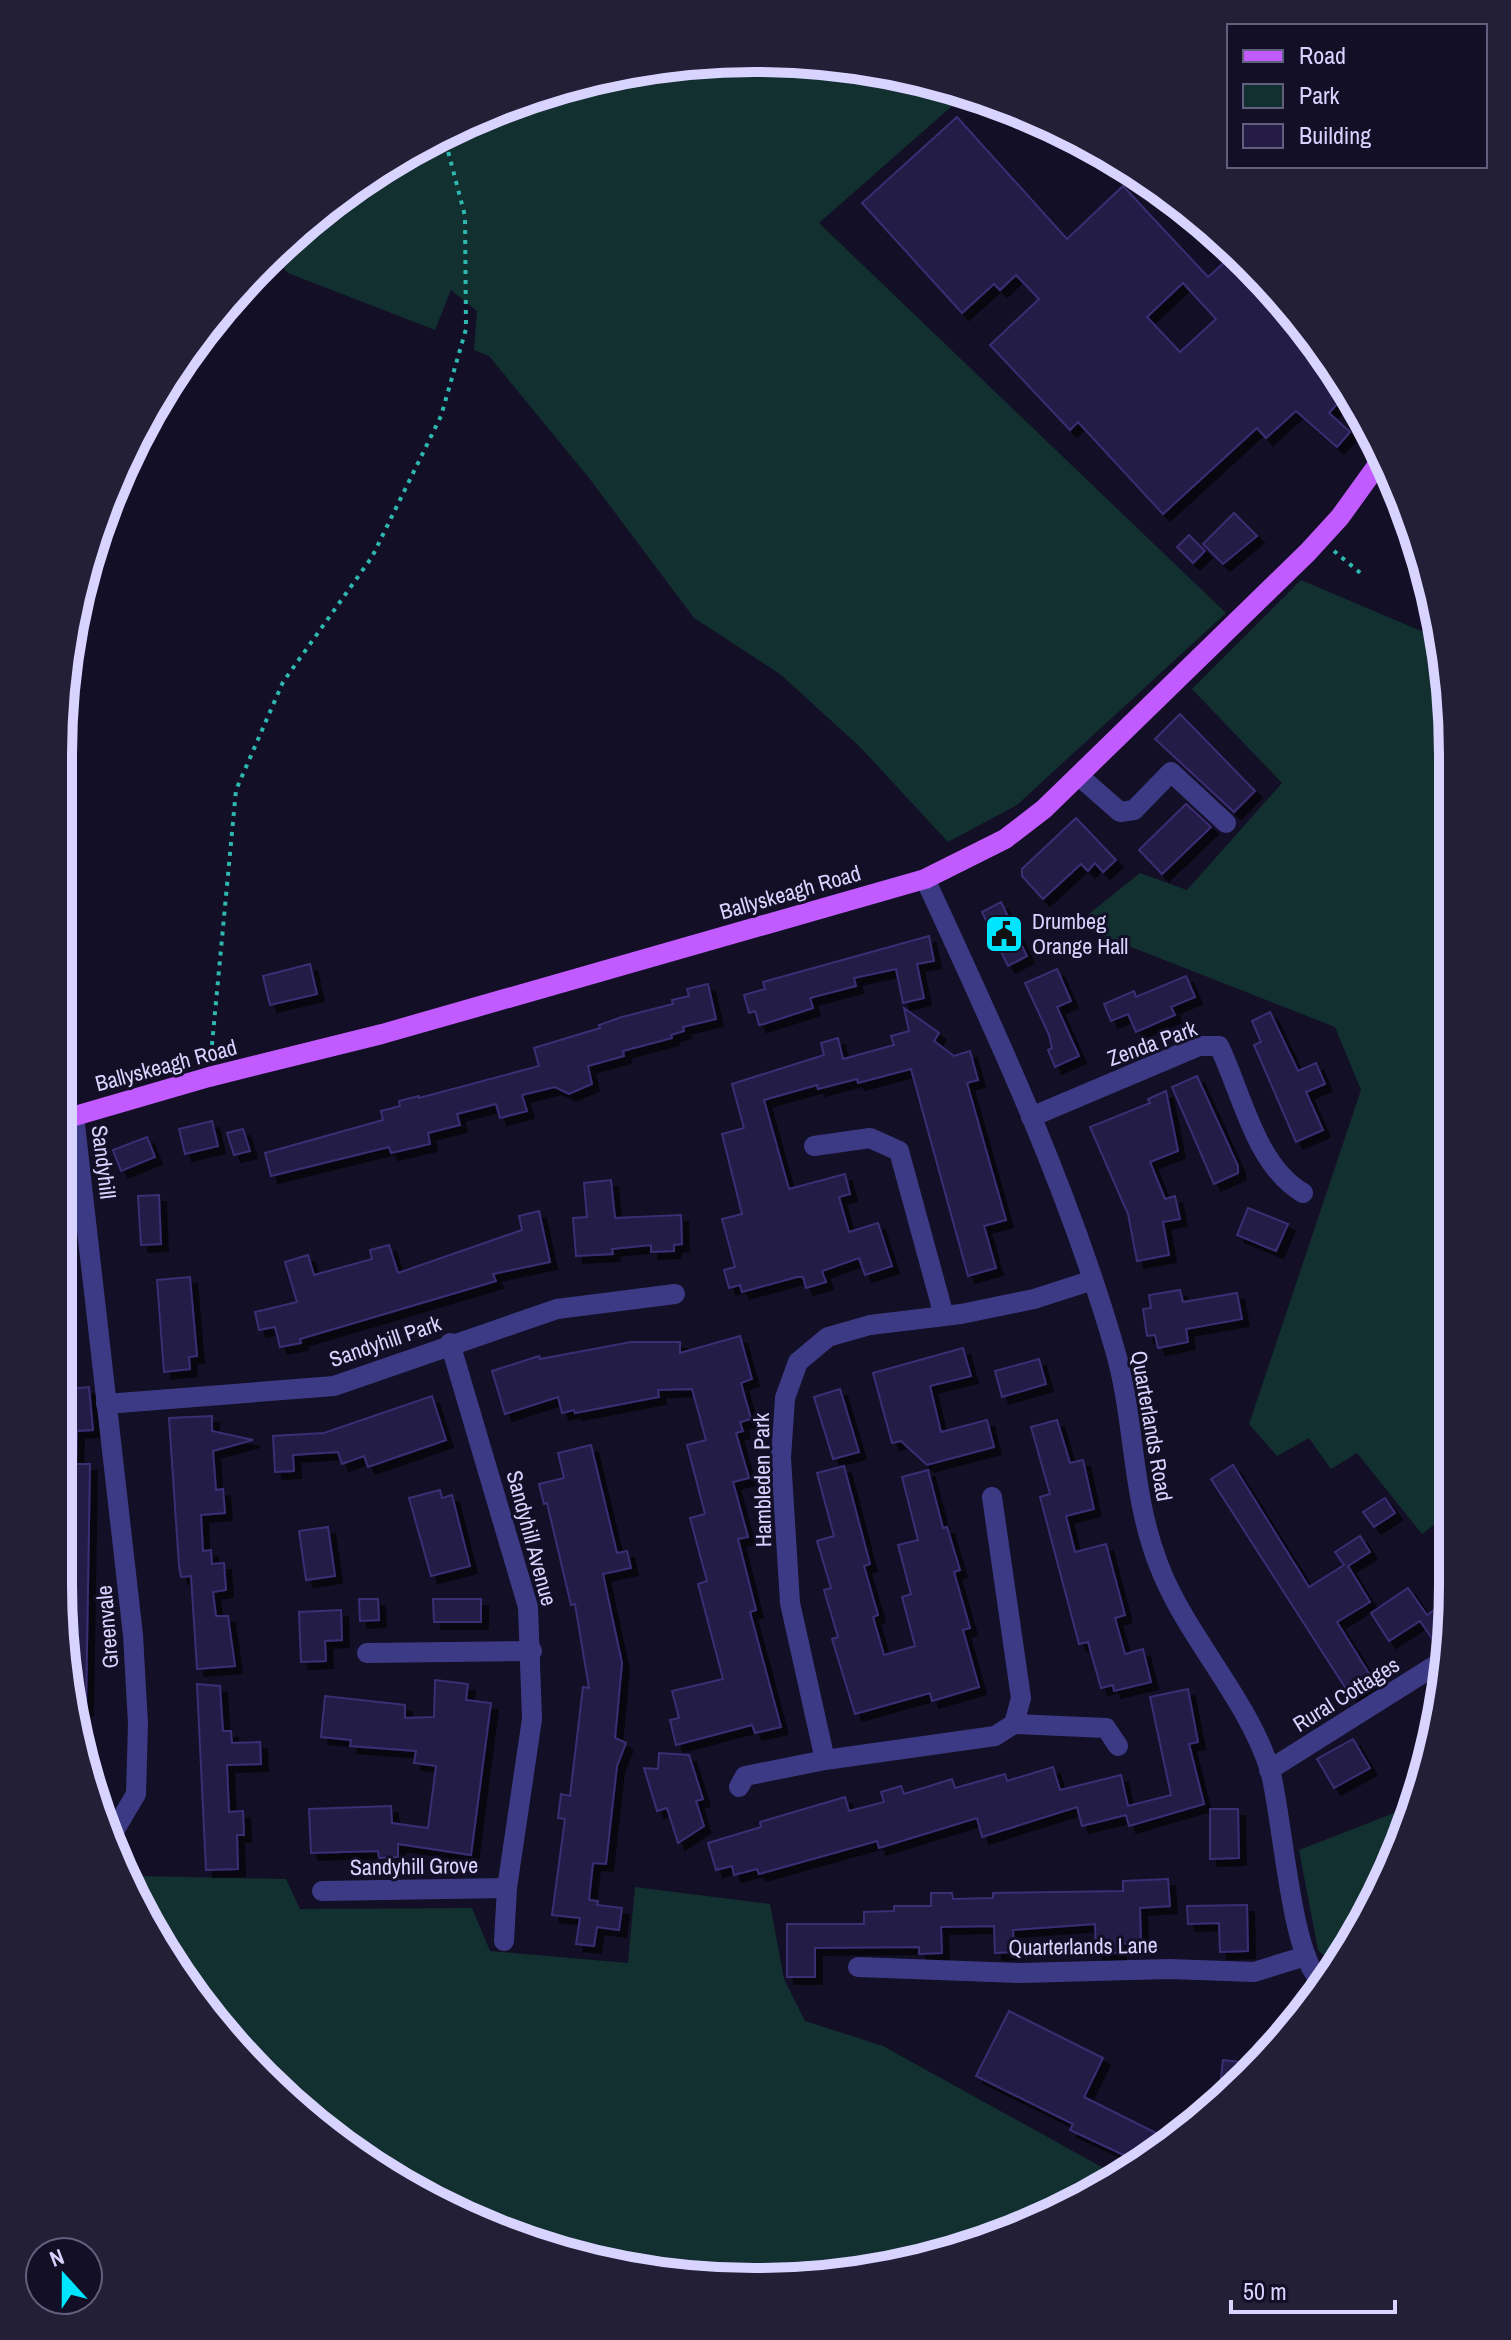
<svg xmlns="http://www.w3.org/2000/svg" width="1511" height="2340" font-family="'Archivo Narrow',sans-serif">
<style>
.green{fill:#12302f}
.building{fill:#241b47;stroke:#3b2d73;stroke-width:2;fill-rule:evenodd;filter:url(#shadow)}
.lines{fill:none;stroke-linecap:round;stroke-linejoin:round}
.path{stroke:#2fb8b0;stroke-width:4;stroke-dasharray:4 6;stroke-linecap:butt}
.minor{stroke:#3d3a85;stroke-width:20}
.major{stroke:#c25bff;stroke-width:20}
.labels{text-anchor:middle;stroke-width:6;stroke-linejoin:round;paint-order:stroke}
.street-label{font-size:22px;fill:#d9d4ff;stroke:#130f26}
.poi-label{font-size:22px;fill:#d9d4ff;stroke:#130f26;text-anchor:start}
.rim{fill:none;stroke:#d9d4ff;stroke-width:10}
</style>
<defs>
<filter id="shadow"><feDropShadow dx="7" dy="7" stdDeviation="0" flood-color="#0009"/></filter>
</defs>
<rect width="100%" height="100%" fill="#130f26"/>
<!-- green -->
<g class="green">
<polygon points="709,60 846,64 968,92 819,223 1226,613 1017,805 948,842 860,747 780,674 694,618 589,478 489,356 474,350 477,311 451,290 435,330 288,273 273,257 331,202 447,130 575,82"/>
<polygon points="1301,580 1440,639 1452,710 1448,1514 1422,1534 1357,1453 1331,1469 1309,1438 1277,1456 1249,1424 1361,1090 1335,1027 1075,925 1140,873 1187,890 1282,783 1192,689"/>
<polygon points="1412,1806 1400,1852 1331,1962 1318,1950 1299,1850"/>
<polygon points="141,1876 286,1879 300,1909 472,1908 490,1951 628,1963 635,1887 770,1904 784,1979 805,2021 883,2046 1118,2176 936,2258 710,2281 531,2245 331,2138 176,1972 132,1883"/>
</g>
<!-- building -->
<g class="building">
<path d="M957,117L1067,239L1123,186L1208,277L1234,254L1309,331L1347,393L1329,413L1350,432L1337,447L1296,411L1266,438L1257,428L1163,514L1078,422L1070,430L990,345L1039,299L1016,275L1000,290L994,284L962,313L862,203ZM1183,283L1216,319L1180,352L1147,317Z"/>
<polygon points="1234,513 1257,536 1223,564 1203,544"/>
<polygon points="1189,535 1205,551 1193,563 1177,547"/>
<polygon points="1180,714 1255,791 1234,812 1155,739"/>
<polygon points="1186,804 1211,827 1162,874 1139,850"/>
<polygon points="1076,818 1116,860 1103,872 1095,863 1088,871 1081,864 1043,899 1022,876 1022,869"/>
<polygon points="1001,902 1027,956 1008,966 982,912"/>
<polygon points="929,936 934,961 917,964 924,998 903,1003 896,969 854,978 856,986 810,998 813,1008 764,1024 759,1025 755,1011 749,1013 744,995 765,989 763,982"/>
<polygon points="310,964 317,994 270,1005 263,976"/>
<polygon points="1057,969 1071,1001 1057,1007 1079,1056 1055,1067 1048,1050 1052,1048 1049,1035 1025,983"/>
<polygon points="1186,976 1195,997 1171,1007 1175,1015 1136,1032 1128,1014 1111,1021 1104,1004 1134,991 1136,997"/>
<polygon points="708,984 716,1019 683,1027 684,1031 671,1035 672,1038 623,1051 624,1056 588,1066 592,1084 569,1094 555,1087 522,1095 527,1111 500,1118 496,1104 457,1114 460,1125 428,1133 430,1144 391,1153 389,1147 271,1176 265,1153 383,1120 381,1111 400,1106 399,1101 419,1096 419,1098 539,1066 534,1048 600,1028 599,1025 622,1017 673,1004 672,1000 689,996 687,989"/>
<polygon points="904,1008 939,1033 934,1041 954,1056 970,1051 978,1080 967,1083 1006,1220 984,1226 996,1268 968,1276 911,1069 858,1083 857,1079 818,1089 817,1085 764,1100 789,1189 845,1174 850,1194 839,1197 849,1232 878,1223 892,1266 865,1275 859,1258 822,1271 826,1282 806,1288 803,1277 797,1277 742,1292 740,1285 729,1288 724,1270 735,1267 722,1219 742,1214 722,1134 744,1128 732,1084 824,1055 821,1043 838,1038 843,1059 894,1045 891,1036 909,1031"/>
<polygon points="1270,1012 1298,1071 1316,1063 1325,1084 1306,1092 1323,1130 1296,1142 1254,1045 1261,1042 1252,1021"/>
<polygon points="1197,1076 1238,1166 1238,1173 1214,1184 1172,1087"/>
<polygon points="1166,1091 1178,1151 1150,1162 1165,1199 1175,1196 1180,1219 1163,1222 1169,1255 1137,1261 1128,1214 1090,1127 1150,1103 1148,1099"/>
<polygon points="212,1121 218,1146 185,1154 179,1129"/>
<polygon points="243,1129 250,1151 234,1155 227,1133"/>
<polygon points="147,1137 155,1157 121,1171 113,1150"/>
<polygon points="611,1180 615,1218 681,1215 682,1244 674,1245 674,1251 651,1252 651,1245 612,1249 613,1254 576,1256 573,1218 587,1217 584,1183"/>
<polygon points="159,1195 161,1244 141,1245 138,1196"/>
<polygon points="1248,1208 1288,1224 1276,1251 1237,1235"/>
<polygon points="539,1211 550,1262 493,1274 496,1281 300,1339 301,1343 280,1347 275,1327 259,1330 255,1312 297,1302 285,1262 308,1255 314,1275 372,1259 370,1250 389,1245 398,1273 522,1230 519,1216"/>
<polygon points="190,1277 197,1356 189,1357 190,1369 164,1372 157,1280"/>
<polygon points="1180,1290 1183,1302 1237,1293 1242,1319 1186,1329 1188,1342 1158,1348 1155,1335 1147,1336 1143,1309 1151,1308 1149,1295"/>
<polygon points="740,1336 752,1379 741,1383 751,1419 740,1422 743,1431 736,1433 749,1478 733,1482 748,1537 738,1539 756,1610 750,1612 781,1727 755,1733 752,1725 676,1745 670,1720 679,1718 672,1691 723,1679 698,1584 707,1581 690,1518 705,1514 687,1445 706,1440 692,1389 658,1390 659,1397 575,1413 574,1410 562,1413 558,1397 505,1414 492,1371 539,1356 540,1359 631,1342 680,1342 680,1353"/>
<polygon points="963,1348 971,1376 930,1386 941,1432 987,1420 994,1447 927,1465 901,1441 892,1443 873,1373"/>
<polygon points="1039,1359 1046,1384 1002,1397 995,1371"/>
<polygon points="89,1387 93,1430 77,1431 76,1464 90,1464 86,1708 78,1709 65,1627 66,1586 62,1540 58,1540 59,1390"/>
<polygon points="840,1389 859,1452 833,1459 814,1397"/>
<polygon points="432,1396 446,1440 368,1467 364,1456 342,1464 338,1452 293,1455 294,1471 275,1472 273,1436 324,1433"/>
<polygon points="212,1416 212,1431 253,1440 213,1451 216,1490 223,1489 225,1513 201,1515 203,1551 211,1550 212,1564 224,1563 226,1590 213,1592 216,1616 228,1616 235,1666 197,1669 191,1576 181,1577 179,1566 169,1418"/>
<polygon points="1057,1420 1070,1463 1083,1460 1094,1509 1066,1516 1075,1552 1106,1544 1125,1615 1115,1618 1125,1654 1143,1649 1151,1682 1114,1691 1113,1685 1101,1688 1088,1642 1079,1644 1040,1497 1050,1494 1031,1427"/>
<polygon points="591,1445 617,1553 627,1551 631,1568 603,1574 622,1663 615,1738 626,1743 617,1766 606,1864 593,1863 589,1900 598,1901 597,1905 622,1908 619,1930 597,1927 594,1946 576,1944 580,1918 552,1915 565,1819 558,1818 561,1794 570,1796 583,1687 589,1688 575,1604 571,1605 547,1503 544,1504 539,1484 564,1478 558,1453"/>
<polygon points="1233,1465 1309,1587 1344,1565 1335,1552 1360,1536 1370,1552 1348,1566 1370,1602 1337,1622 1373,1680 1350,1695 1211,1479"/>
<polygon points="844,1466 870,1564 864,1566 878,1615 873,1617 884,1655 915,1646 902,1597 911,1594 898,1545 918,1540 902,1477 928,1470 943,1528 947,1527 960,1570 954,1572 970,1628 963,1630 979,1687 932,1701 930,1693 855,1714 832,1639 838,1637 824,1590 831,1588 817,1541 834,1536 817,1473"/>
<polygon points="440,1490 442,1498 452,1495 470,1566 431,1576 409,1498"/>
<polygon points="1385,1498 1395,1513 1374,1527 1363,1512"/>
<polygon points="328,1527 335,1576 306,1580 299,1531"/>
<polygon points="1408,1588 1427,1615 1447,1601 1447,1631 1433,1640 1420,1621 1389,1641 1371,1613"/>
<polygon points="359,1599 378,1599 379,1620 360,1621"/>
<polygon points="433,1599 481,1599 481,1622 434,1622"/>
<polygon points="341,1610 342,1640 325,1641 326,1661 301,1662 299,1612"/>
<polygon points="435,1680 468,1684 466,1700 491,1703 471,1855 398,1844 398,1857 379,1858 378,1851 311,1853 309,1809 391,1806 392,1823 428,1828 436,1766 414,1763 416,1751 350,1746 351,1740 321,1737 325,1696 405,1705 405,1718 434,1717"/>
<polygon points="197,1684 220,1686 223,1731 231,1731 232,1743 260,1742 261,1764 227,1765 229,1812 243,1811 244,1835 237,1835 238,1869 206,1870"/>
<polygon points="1188,1689 1198,1742 1189,1744 1204,1804 1129,1826 1126,1815 1082,1826 1077,1807 982,1837 977,1818 879,1848 877,1841 759,1874 757,1869 734,1875 732,1866 716,1870 708,1843 761,1827 760,1822 845,1797 849,1811 884,1802 881,1792 901,1786 904,1794 952,1779 955,1788 1005,1774 1007,1781 1053,1767 1060,1790 1121,1775 1128,1806 1171,1795 1150,1697"/>
<polygon points="1353,1739 1370,1768 1334,1788 1317,1759"/>
<polygon points="659,1753 689,1755 703,1799 696,1801 704,1826 678,1843 667,1808 657,1811 644,1768 658,1769"/>
<polygon points="1210,1809 1238,1809 1239,1858 1210,1859"/>
<polygon points="1168,1879 1170,1906 1140,1908 1141,1943 1119,1944 1119,1953 1096,1953 1095,1924 1013,1930 1014,1952 995,1953 994,1926 941,1927 942,1953 919,1954 919,1947 815,1948 815,1977 787,1977 787,1924 864,1924 864,1912 894,1911 894,1906 931,1906 931,1893 952,1893 953,1899 993,1898 993,1893 1123,1891 1123,1881"/>
<polygon points="1247,1905 1248,1951 1220,1952 1219,1923 1188,1924 1187,1906"/>
<polygon points="1009,2011 1103,2058 1084,2097 1170,2140 1143,2164 1070,2130 1073,2124 976,2076"/>
<polygon points="1223,2060 1258,2064 1219,2097"/>
</g>
<g class="lines">
<!-- path -->
<g class="path">
<polyline points="1334,551 1364,576"/>
<polyline points="211,1055 236,790 283,682 372,557 441,416 466,329 465,216 443,132"/>
</g>
<!-- minor -->
<g class="minor">
<polyline points="1080,777 1120,812 1134,810 1171,772 1226,823"/>
<path d="M925,879C996,1032 1068,1187 1115,1350C1135,1419 1131,1493 1158,1563C1184,1634 1247,1697 1270,1770C1282,1812 1291,1958 1320,1979"/>
<polyline points="74,1116 133,1635 138,1724 136,1794 110,1838"/>
<path d="M1031,1117L1199,1046H1219C1242,1093 1255,1165 1303,1193"/>
<polyline points="814,1146 870,1138 899,1151 944,1316"/>
<polyline points="450,1343 528,1607 532,1719 507,1888 504,1941"/>
<polyline points="106,1404 334,1386 557,1309 675,1294"/>
<polyline points="992,1497 1021,1698 1014,1724 995,1736 825,1760 790,1603 781,1458 785,1398 798,1362 828,1337 870,1325 961,1314 1034,1299 1090,1281"/>
<polyline points="367,1653 532,1651"/>
<polyline points="1014,1724 1106,1728 1118,1746"/>
<polyline points="1269,1770 1447,1658"/>
<polyline points="739,1787 745,1776 825,1760"/>
<polyline points="322,1891 507,1888"/>
<polyline points="858,1967 1021,1973 1169,1969 1254,1972 1306,1956"/>
</g>
<!-- major -->
<polyline class="major" points="61,1120 209,1077 382,1034 925,879 1005,839 1044,809 1308,552 1340,517 1384,456"/>
</g>
<!-- icons -->
<defs>
<symbol id="civic-square" viewBox="-11 -11 22 22"><rect x="-9" y="-9" width="18" height="18" rx="4" fill="#00e5ff" stroke="#130f26"/><path d="M-.6-6.5H3V-4.5H.6V-3L4-1V1h2V6H-6V1h2V-1L-.6-3ZM-1.2 2.5V6h2.4V2.5Z" fill="#111"/></symbol>
</defs>
<g fill-rule="evenodd">
<use href="#civic-square" x="982" y="912" width="44" height="44"/>
</g>
<g class="labels">
<!-- street labels -->
<g class="street-label">
<text transform="translate(790 892) rotate(-16)" y="8">Ballyskeagh Road</text>
<text transform="translate(1152 1043) rotate(-20)" y="8">Zenda Park</text>
<text transform="translate(166 1065) rotate(-15)" y="8">Ballyskeagh Road</text>
<text transform="translate(104 1162) rotate(83)" y="8">Sandyhill</text>
<text transform="translate(385 1341) rotate(-19)" y="8">Sandyhill Park</text>
<text transform="translate(1152 1426) rotate(80)" y="8">Quarterlands Road</text>
<text transform="translate(762 1480) rotate(-91)" y="8">Hambleden Park</text>
<text transform="translate(532 1538) rotate(75)" y="8">Sandyhill Avenue</text>
<text transform="translate(107 1627) rotate(-95)" y="8">Greenvale</text>
<text transform="translate(1346 1694) rotate(-32)" y="8">Rural Cottages</text>
<text transform="translate(414 1866) rotate(-1)" y="8">Sandyhill Grove</text>
<text transform="translate(1083 1946) rotate(-1)" y="8">Quarterlands Lane</text>
</g>
<!-- poi labels -->
<g class="poi-label">
<text x="1032" y="929">Drumbeg<tspan x="1032" dy="25">Orange Hall</tspan></text>
</g>
</g>
<!-- crop -->
<path d="M0 0H1511V2340H0ZM755 72H756A683 683 0 0 1 1439 755V1585A683 683 0 0 1 756 2268H755A683 683 0 0 1 72 1585V755A683 683 0 0 1 755 72Z" fill="#231f37" fill-rule="evenodd"/>
<path class="rim" d="M755 72H756A683 683 0 0 1 1439 755V1585A683 683 0 0 1 756 2268H755A683 683 0 0 1 72 1585V755A683 683 0 0 1 755 72Z"/>
<!-- legend -->
<rect x="1227" y="24" width="260" height="144" fill="#130f26" stroke="#625e7d" stroke-width="2"/>
<rect x="1243" y="50" width="40" height="12" fill="#c25bff" stroke="#625e7d" stroke-width="2"/>
<text x="1299" y="64" font-size="24" fill="#d9d4ff">Road</text>
<rect x="1243" y="84" width="40" height="24" fill="#12302f" stroke="#625e7d" stroke-width="2"/>
<text x="1299" y="104" font-size="24" fill="#d9d4ff">Park</text>
<rect x="1243" y="124" width="40" height="24" fill="#241b47" stroke="#625e7d" stroke-width="2"/>
<text x="1299" y="144" font-size="24" fill="#d9d4ff">Building</text>
<!-- north arrow -->
<g transform="translate(64 2276) rotate(339)"><circle r="38" fill="#130f26" stroke="#625e7d" stroke-width="2"/>
<path d="M0-6L14 30L0 20L-14 30Z" fill="#00e5ff"/>
<text y="-12" font-size="22" font-weight="bold" text-anchor="middle" fill="#d9d4ff">N</text>
</g>
<!-- scale -->
<path d="M1231 2300v12h164v-12" fill="none" stroke="#d9d4ff" stroke-width="4"/>
<text x="1243" y="2300" font-size="24" fill="#d9d4ff" stroke="#130f26" stroke-width="6" paint-order="stroke">50 m</text>
</svg>
